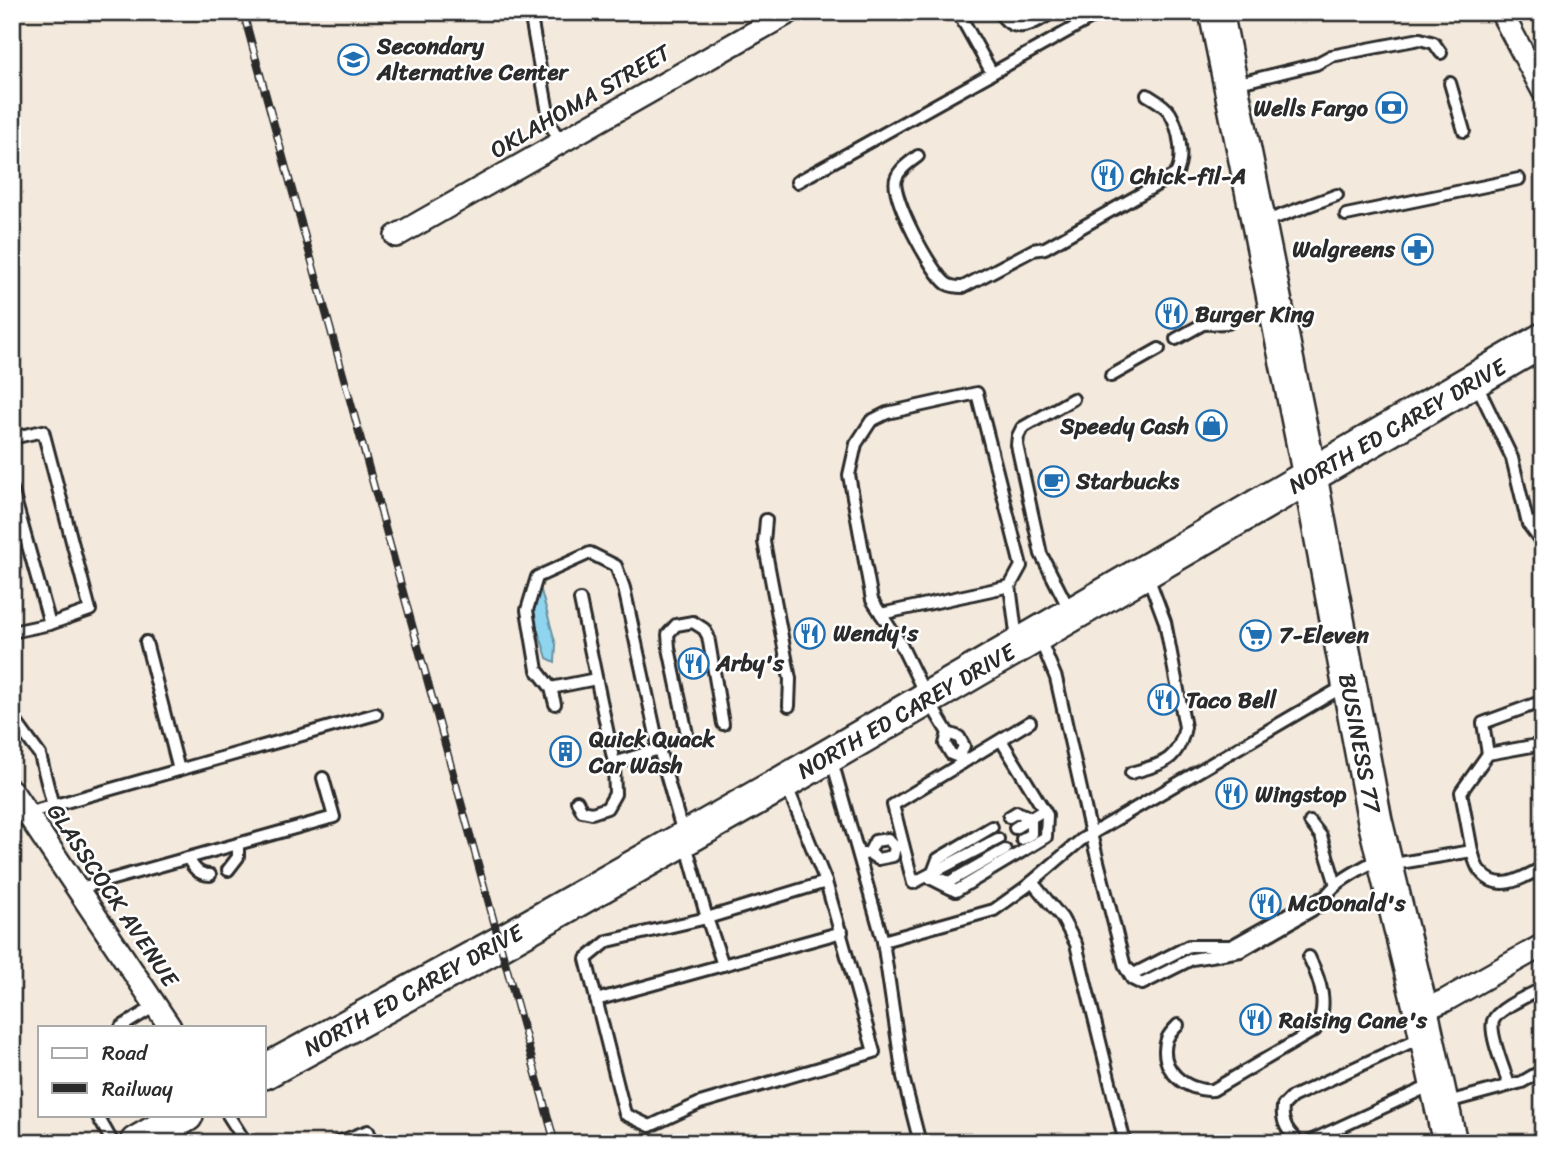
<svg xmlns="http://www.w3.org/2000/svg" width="1555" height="1155" font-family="Sriracha,sans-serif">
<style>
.water{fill:#8fd5f0;stroke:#6791a1;stroke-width:2}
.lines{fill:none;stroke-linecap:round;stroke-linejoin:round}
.lane-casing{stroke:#2b2b2b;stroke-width:16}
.street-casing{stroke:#2b2b2b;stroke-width:26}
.primary-casing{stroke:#2b2b2b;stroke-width:38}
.lane{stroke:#fff;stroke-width:10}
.street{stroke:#fff;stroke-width:21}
.primary{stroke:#fff;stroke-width:33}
.rail-casing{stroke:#2b2b2b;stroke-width:8}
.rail{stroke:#fff;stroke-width:5;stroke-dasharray:16;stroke-linecap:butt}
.labels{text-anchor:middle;stroke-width:5;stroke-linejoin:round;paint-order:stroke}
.poi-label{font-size:23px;font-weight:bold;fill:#2b2b2b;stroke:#fff;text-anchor:start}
.street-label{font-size:23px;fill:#2b2b2b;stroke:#fff}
</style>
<rect width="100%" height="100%" fill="#f3e9dc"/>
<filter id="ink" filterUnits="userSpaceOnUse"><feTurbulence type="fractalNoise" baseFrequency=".0143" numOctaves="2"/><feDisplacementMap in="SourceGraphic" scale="14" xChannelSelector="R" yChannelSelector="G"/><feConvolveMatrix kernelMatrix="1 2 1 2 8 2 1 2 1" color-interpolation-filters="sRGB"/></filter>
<g filter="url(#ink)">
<!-- water -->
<path class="water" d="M530,579L537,581L540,587L556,645L555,662L547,658C541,635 523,601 530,579Z"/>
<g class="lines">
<defs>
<g id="lane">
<polyline points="530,12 550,124 561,143"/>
<polyline points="958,12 992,73"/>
<path d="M999,12C1015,37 1033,24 1053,12"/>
<polyline points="1450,83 1464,131"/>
<polyline points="1235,84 1316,64 1331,56 1420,39 1434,43 1441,53"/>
<path d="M918,156C910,162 899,169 896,179C890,196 932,274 947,284C952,287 957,287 963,287L1033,250L1045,248L1176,174C1185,158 1179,128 1170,113C1165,105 1155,100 1147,95"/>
<polyline points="797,182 1102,12"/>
<polyline points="1346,215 1519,179"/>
<polyline points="1261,223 1337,195"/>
<polyline points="1176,339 1203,324 1228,323"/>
<polyline points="1111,376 1159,349"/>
<polyline points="1476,383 1512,458 1528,524 1543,520"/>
<polyline points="12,438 43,431 90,610 50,624"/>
<polyline points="12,489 50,624 12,632"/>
<polyline points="766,520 764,542 790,679 789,706"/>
<polyline points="1528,524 1543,544"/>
<polyline points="1070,611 1041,554 1017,445 1018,436 1022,428 1073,399"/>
<polyline points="881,614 1010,586"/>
<path d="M1039,637L1056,678L1091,834L1125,967L1132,979L1142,984L1192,959L1241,951L1321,905C1330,882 1360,870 1380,858"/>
<polyline points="146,642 179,770"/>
<polyline points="551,688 596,679"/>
<polyline points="555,704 551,688 537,670 527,610 537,577 590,553 616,566 624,588 659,749 707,918 608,941 586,959 625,1114 650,1126 700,1103 874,1052 826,882 786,784"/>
<polyline points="12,713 16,722 40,755 53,806"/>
<polyline points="948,733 945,744 951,754 959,757 962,763"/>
<polyline points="688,739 669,648 668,634 676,625 693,622 704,629 708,636 723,724"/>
<polyline points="1488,754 1483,723 1543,701"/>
<polyline points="959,757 964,746 959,737 948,733 927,698 900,643 872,600 849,475 856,444 871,421 887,413 977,393 1021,566 1010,586 1017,640"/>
<polyline points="832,761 883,941 903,1077 920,1143"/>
<polyline points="614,763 659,749"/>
<path d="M1131,773C1162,764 1178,762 1185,727L1165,622L1147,574"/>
<polyline points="577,801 582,811 592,813 607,808 615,794 614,763 580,600"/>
<polyline points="27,813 376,714"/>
<polyline points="1009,817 1017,812 1031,818"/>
<polyline points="1310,822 1321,836 1336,885"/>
<polyline points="1015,828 1031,818"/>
<polyline points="998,839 913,883 893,805 1030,722"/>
<polyline points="1022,839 1031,834 1031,818 1044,810"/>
<polyline points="1472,851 1461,792 1488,754 1543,744"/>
<polyline points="869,853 875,841 888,839 895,847"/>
<polyline points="859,855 869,853 878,859 893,856 895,847 903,845"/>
<path d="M188,858C193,867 198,875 210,875"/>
<path d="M1388,865L1472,851C1474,857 1476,868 1481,872C1499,894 1523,878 1543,867"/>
<polyline points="228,870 238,857 238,844"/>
<polyline points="932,875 938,859 992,827"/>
<polyline points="928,877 956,891 1046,837 1047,815 1001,740"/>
<polyline points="941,879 949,882 1005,850"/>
<polyline points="1032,882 1062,918 1076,944 1125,1143"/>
<polyline points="77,889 334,817 323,778"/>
<polyline points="883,941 994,910 1026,887 1081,840 1346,685"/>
<polyline points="723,965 707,918 826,882"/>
<polyline points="1127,968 1134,974 1189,946 1231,946 1310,902 1325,897"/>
<polyline points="596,1000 842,932"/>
<path d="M1178,1025C1174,1029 1169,1034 1167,1039C1157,1069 1186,1092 1213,1090L1315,1030C1330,1006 1320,980 1309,957"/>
<polyline points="121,1027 155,1006"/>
<path d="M1509,1085C1505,1071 1489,1035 1493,1021C1498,1008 1530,995 1543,988"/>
<polyline points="1444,1103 1522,1082 1543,1070"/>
<polyline points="97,1115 113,1143"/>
<polyline points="228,1115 246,1143"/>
<polyline points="336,1143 368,1131 373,1143"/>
<path d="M1300,1143C1288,1132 1281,1123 1283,1106L1292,1097L1424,1036"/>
<polyline points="1306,1143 1434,1084"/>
</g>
<g id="street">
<polyline points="1501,12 1543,91"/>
<polyline points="396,236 790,12"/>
<polyline points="12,791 170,1027"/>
<polyline points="1421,1011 1446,1000 1543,945"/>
</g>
<g id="primary">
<polyline points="1216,12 1310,476 1375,821 1421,1011 1450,1143"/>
<polyline points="264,1072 499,944 784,782 1543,340"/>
<polyline points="137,1143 186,1115"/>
</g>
</defs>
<!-- lane casing -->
<use href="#lane" class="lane-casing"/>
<!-- street casing -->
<use href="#street" class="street-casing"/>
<!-- primary casing -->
<use href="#primary" class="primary-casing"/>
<!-- lane -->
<use href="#lane" class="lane"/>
<!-- street -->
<use href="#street" class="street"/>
<!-- primary -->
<use href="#primary" class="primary"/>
<defs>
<polyline id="rail" points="243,12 555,1143"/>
</defs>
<!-- rail casing -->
<use href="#rail" class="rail-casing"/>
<!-- rail -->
<use href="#rail" class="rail"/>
</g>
</g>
<!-- icons -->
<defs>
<symbol id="school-ring" viewBox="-11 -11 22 22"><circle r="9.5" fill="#fff" stroke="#1f6fb2" stroke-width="1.5"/><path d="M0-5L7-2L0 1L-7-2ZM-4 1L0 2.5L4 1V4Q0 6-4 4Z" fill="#1f6fb2"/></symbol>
<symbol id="bank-ring" viewBox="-11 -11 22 22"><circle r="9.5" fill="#fff" stroke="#1f6fb2" stroke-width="1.5"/><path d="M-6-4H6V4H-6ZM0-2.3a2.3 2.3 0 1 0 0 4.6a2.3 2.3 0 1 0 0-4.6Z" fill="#1f6fb2"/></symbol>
<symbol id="restaurant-ring" viewBox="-11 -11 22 22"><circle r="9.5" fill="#fff" stroke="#1f6fb2" stroke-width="1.5"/><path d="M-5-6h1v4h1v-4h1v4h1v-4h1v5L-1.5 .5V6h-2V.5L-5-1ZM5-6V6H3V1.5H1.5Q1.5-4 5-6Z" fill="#1f6fb2"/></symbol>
<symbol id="pharmacy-ring" viewBox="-11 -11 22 22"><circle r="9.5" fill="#fff" stroke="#1f6fb2" stroke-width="1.5"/><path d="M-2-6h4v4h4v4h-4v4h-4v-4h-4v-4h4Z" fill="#1f6fb2"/></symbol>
<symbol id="shop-ring" viewBox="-11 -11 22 22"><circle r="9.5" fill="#fff" stroke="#1f6fb2" stroke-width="1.5"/><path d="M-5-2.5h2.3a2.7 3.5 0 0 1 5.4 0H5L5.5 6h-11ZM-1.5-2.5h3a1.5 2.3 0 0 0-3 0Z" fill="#1f6fb2"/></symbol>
<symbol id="cafe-ring" viewBox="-11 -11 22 22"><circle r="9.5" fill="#fff" stroke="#1f6fb2" stroke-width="1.5"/><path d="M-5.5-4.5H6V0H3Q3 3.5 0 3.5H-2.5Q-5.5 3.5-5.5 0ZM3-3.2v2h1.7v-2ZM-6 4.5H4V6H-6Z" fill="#1f6fb2"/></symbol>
<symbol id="supermarket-ring" viewBox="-11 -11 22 22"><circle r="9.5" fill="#fff" stroke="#1f6fb2" stroke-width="1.5"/><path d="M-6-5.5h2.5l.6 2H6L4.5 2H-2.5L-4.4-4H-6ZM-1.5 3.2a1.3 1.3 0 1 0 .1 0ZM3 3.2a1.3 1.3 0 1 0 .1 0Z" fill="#1f6fb2"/></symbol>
<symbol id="building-ring" viewBox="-11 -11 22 22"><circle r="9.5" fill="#fff" stroke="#1f6fb2" stroke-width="1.5"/><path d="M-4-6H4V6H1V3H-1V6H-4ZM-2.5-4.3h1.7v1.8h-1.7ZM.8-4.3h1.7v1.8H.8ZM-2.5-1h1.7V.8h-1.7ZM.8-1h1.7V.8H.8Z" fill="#1f6fb2"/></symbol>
</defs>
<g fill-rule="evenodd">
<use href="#school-ring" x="336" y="42" width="35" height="35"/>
<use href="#bank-ring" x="1374" y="90" width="35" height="35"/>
<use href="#restaurant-ring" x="1090" y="158" width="35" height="35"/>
<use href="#pharmacy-ring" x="1400" y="232" width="35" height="35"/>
<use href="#restaurant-ring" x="1154" y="296" width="35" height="35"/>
<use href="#shop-ring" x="1194" y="408" width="35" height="35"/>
<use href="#cafe-ring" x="1036" y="464" width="35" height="35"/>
<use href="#restaurant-ring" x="792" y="616" width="35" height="35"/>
<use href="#supermarket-ring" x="1238" y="618" width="35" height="35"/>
<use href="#restaurant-ring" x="676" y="646" width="35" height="35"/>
<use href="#restaurant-ring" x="1146" y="682" width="35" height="35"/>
<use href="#building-ring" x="548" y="734" width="35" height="35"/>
<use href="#restaurant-ring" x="1214" y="776" width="35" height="35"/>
<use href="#restaurant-ring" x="1248" y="886" width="35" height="35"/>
<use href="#restaurant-ring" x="1238" y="1002" width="35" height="35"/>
</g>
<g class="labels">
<!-- poi labels -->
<g class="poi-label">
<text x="377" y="54">Secondary<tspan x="377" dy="26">Alternative Center</tspan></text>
<text x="1368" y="116" text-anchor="end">Wells Fargo</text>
<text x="1130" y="184">Chick-fil-A</text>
<text x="1395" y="257" text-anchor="end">Walgreens</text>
<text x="1195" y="322">Burger King</text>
<text x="1189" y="434" text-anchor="end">Speedy Cash</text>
<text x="1076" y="489">Starbucks</text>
<text x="833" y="641">Wendy's</text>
<text x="1279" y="643">7-Eleven</text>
<text x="716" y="671">Arby's</text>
<text x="1186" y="708">Taco Bell</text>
<text x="589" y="747">Quick Quack<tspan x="589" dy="26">Car Wash</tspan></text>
<text x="1255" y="802">Wingstop</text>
<text x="1288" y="911">McDonald's</text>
<text x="1279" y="1028">Raising Cane's</text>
</g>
<!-- street labels -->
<g class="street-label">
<text transform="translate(580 101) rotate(-30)" y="8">OKLAHOMA STREET</text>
<text transform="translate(1397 426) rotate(-30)" y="8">NORTH ED CAREY DRIVE</text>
<text transform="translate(906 711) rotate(-30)" y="8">NORTH ED CAREY DRIVE</text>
<text transform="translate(1360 743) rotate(79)" y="8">BUSINESS 77</text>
<text transform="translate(113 895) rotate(56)" y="8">GLASSCOCK AVENUE</text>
<text transform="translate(413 990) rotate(-29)" y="8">NORTH ED CAREY DRIVE</text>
</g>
</g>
<!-- margin -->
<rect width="1555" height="1155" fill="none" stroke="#fff" stroke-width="42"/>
<rect x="21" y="21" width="1513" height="1113" fill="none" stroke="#2b2b2b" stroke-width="2.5" filter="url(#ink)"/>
<!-- legend -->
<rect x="38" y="1026" width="228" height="91" fill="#ffffff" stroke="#aaaaaa" stroke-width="2"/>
<rect x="52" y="1048" width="35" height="10" fill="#ffffff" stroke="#aaaaaa" stroke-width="2"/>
<text x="102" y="1060" font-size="21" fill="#2b2b2b">Road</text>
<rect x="52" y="1083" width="35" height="10" fill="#2b2b2b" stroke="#aaaaaa" stroke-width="2"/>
<text x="102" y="1096" font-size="21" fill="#2b2b2b">Railway</text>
</svg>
